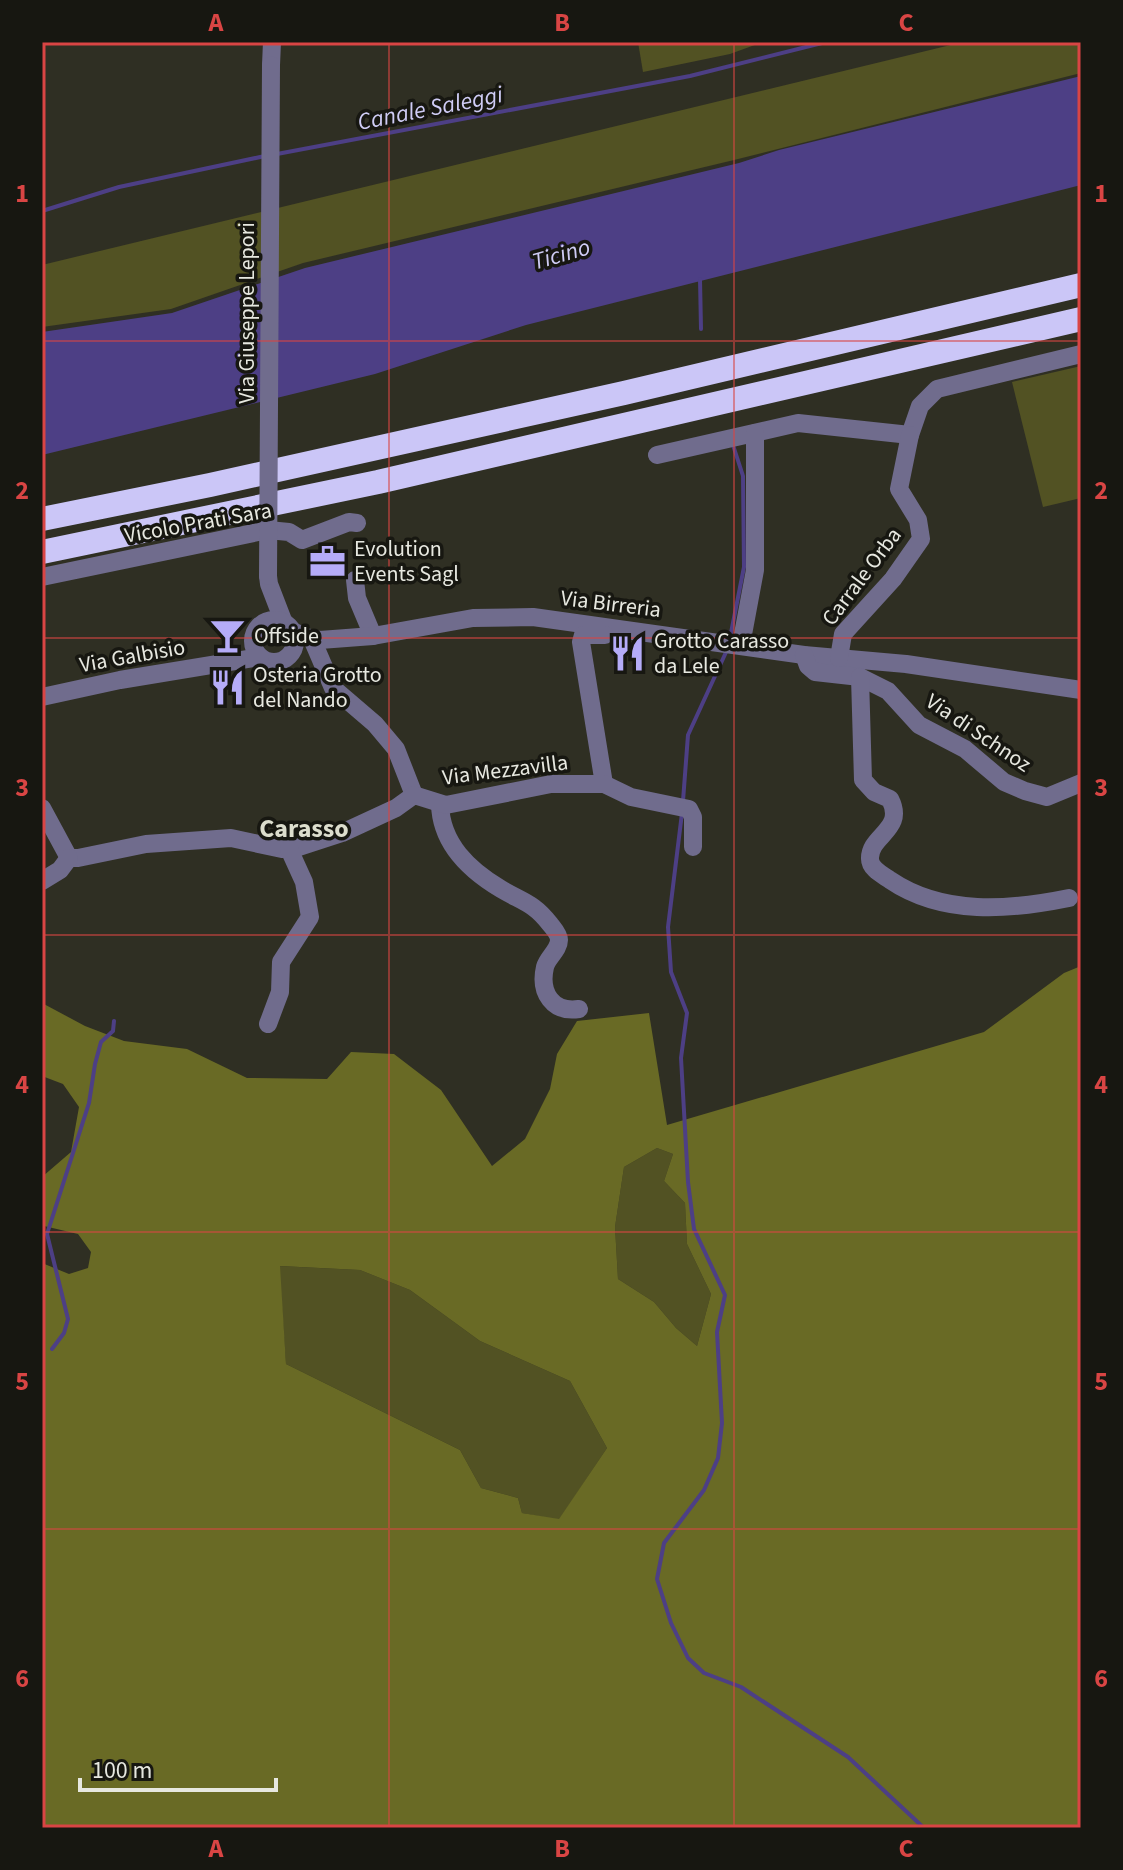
<svg xmlns="http://www.w3.org/2000/svg" width="1123" height="1870" font-family="'Source Sans 3',sans-serif">
<style>
.green{fill:#525223}
.forest{fill:#696a25;fill-rule:evenodd}
.water{fill:#4d3f85}
.lines{fill:none;stroke-linecap:round;stroke-linejoin:round}
.stream{stroke:#4d3f85;stroke-width:4}
.minor{stroke:#706c8d;stroke-width:18}
.highway{stroke:#cbc6f7;stroke-width:24}
.minor-bridge{stroke:#706c8d;stroke-width:18}
.grid{fill:none;stroke:#d94544;stroke-width:2;stroke-opacity:0.55}
.labels{text-anchor:middle;stroke-width:7;stroke-linejoin:round;paint-order:stroke}
.street-label{font-size:22px;fill:#e7e8e0;stroke:#171711}
.poi-label{font-size:22px;fill:#e7e8e0;stroke:#171711;text-anchor:start}
.water-label{font-size:24px;font-style:italic;fill:#cfccf5;stroke:#171711}
.quarter-label{font-size:26px;font-weight:bold;fill:#dcddcd;stroke:#171711}
.neatline{fill:none;stroke:#d94544;stroke-width:3}
.grid-label{font-size:26px;text-anchor:middle;font-weight:bold;fill:#d94544}
</style>
<rect width="100%" height="100%" fill="#2f2f23"/>
<!-- green -->
<g class="green">
<polygon points="638,42 763,42 730,54 643,72"/>
<polygon points="963,42 1081,42 1081,73 734,160 303,263 171,309 42,327 42,265"/>
<polygon points="1081,366 1081,498 1043,507 1012,382"/>
<polygon points="657,1148 673,1154 664,1181 685,1203 687,1244 711,1294 697,1346 676,1328 654,1302 618,1279 615,1227 624,1167"/>
<polygon points="279,1266 360,1270 410,1290 480,1341 570,1381 607,1448 559,1520 522,1513 518,1498 481,1488 460,1450 286,1364"/>
</g>
<!-- forest -->
<path class="forest" d="M1081,966V1828H42V1263L69,1274L88,1268L91,1252L78,1234L44,1226L42,1222V1177L71,1152L79,1107L63,1084L42,1076V1003L85,1026L124,1041L187,1049L247,1078L327,1079L351,1052L394,1054L441,1090L492,1166L525,1139L550,1089L557,1054L577,1021L649,1013L667,1125L984,1032L1064,973ZM657,1148L673,1154L664,1181L685,1203L687,1244L711,1294L697,1346L676,1328L654,1302L618,1279L615,1227L624,1167ZM280,1266L360,1270L410,1290L480,1341L570,1381L607,1448L559,1519L522,1513L518,1498L481,1488L460,1450L286,1364Z"/>
<!-- water -->
<polygon class="water" points="1081,76 1081,185 526,325 375,374 42,455 42,332 172,313 305,268 739,163 779,150"/>
<g class="lines">
<!-- stream -->
<g class="stream">
<polyline points="277,154 690,76 826,42"/>
<polyline points="42,211 119,187 265,156"/>
<polyline points="700,279 701,329"/>
<polyline points="730,638 744,567 743,476 732,442"/>
<polyline points="683,801 688,735 727,650"/>
<polyline points="682,813 668,927 671,972 687,1013 681,1058 688,1182 694,1229 725,1295 717,1332 722,1423 718,1458 704,1490 664,1543 657,1579 671,1623 688,1658 704,1673 741,1687 848,1757 924,1828"/>
<polyline points="52,1349 64,1333 68,1319 47,1234 89,1103 95,1064 101,1042 113,1031 114,1021"/>
</g>
<!-- minor -->
<g class="minor">
<polyline points="271,65 272,42"/>
<polyline points="657,455 798,423 910,435 920,406 937,389 1081,354"/>
<polyline points="268,576 269,584 284,623"/>
<polyline points="42,577 268,530 289,532 302,540 349,522 357,523"/>
<polyline points="355,580 357,598 373,636"/>
<circle cx="274" cy="641" r="21"/>
<polyline points="292,631 312,639 320,640 373,636 473,618 533,617 804,655 906,664 1081,690"/>
<polyline points="312,639 333,688 375,724 396,749 414,795"/>
<polyline points="741,645 755,570 755,433"/>
<polyline points="804,655 808,666 815,672 860,677 888,691 919,725 965,749 1004,782 1025,791 1047,797 1081,783"/>
<polyline points="839,658 843,634 893,579 921,539 918,520 899,489 910,435"/>
<path d="M860,677L863,780L874,792L890,799C906,830 869,835 870,859C870,869 883,875 890,880C943,916 1010,910 1069,898"/>
<polyline points="42,697 120,680 260,657"/>
<polyline points="604,784 581,642 583,635 605,635"/>
<path d="M440,804C441,844 469,870 501,889C523,902 534,903 550,924C553,928 559,934 559,940C559,950 547,958 545,967C539,993 553,1013 579,1009"/>
<polyline points="42,808 69,858 78,858 146,844 231,838 282,849 296,848 342,833 396,808 414,795 446,805 551,784 604,784 631,797 689,809 693,817 693,847"/>
<polyline points="42,881 60,870 69,858"/>
<polyline points="268,1024 280,992 281,962 310,917 304,882 289,849"/>
</g>
<!-- highway -->
<g class="highway">
<polyline points="42,519 210,485 624,393 1081,285"/>
<polyline points="42,552 378,482 1081,319"/>
</g>
<!-- minor-bridge -->
<polyline class="minor-bridge" points="268,576 271,65"/>
</g>
<!-- grid -->
<path class="grid" d="M389,42V1828M734,42V1828M42,341H1081M42,638H1081M42,935H1081M42,1232H1081M42,1529H1081"/>
<!-- icons -->
<defs>
<symbol id="office-bare" viewBox="-9 -9 18 18"><path d="M-6-3h4V-5.5h4V-3h4V5H-6ZM-1-4.5V-3h2v-1.5ZM-6 0V1H6V0Z" fill="#b5acf8" stroke="#171711" stroke-width="2.5" paint-order="stroke"/></symbol>
<symbol id="bar-bare" viewBox="-9 -9 18 18"><path d="M-6-5H6L.8 .8V4.5H3.5V6h-7V4.5H-.8V.8Z" fill="#b5acf8" stroke="#171711" stroke-width="2.5" paint-order="stroke"/></symbol>
<symbol id="restaurant-bare" viewBox="-9 -9 18 18"><path d="M-5-6h1v4h1v-4h1v4h1v-4h1v5L-1.5 .5V6h-2V.5L-5-1ZM5-6V6H3V1.5H1.5Q1.5-4 5-6Z" fill="#b5acf8" stroke="#171711" stroke-width="2.5" paint-order="stroke"/></symbol>
</defs>
<g fill-rule="evenodd">
<use href="#office-bare" x="302" y="536" width="51" height="51"/>
<use href="#bar-bare" x="202" y="610" width="51" height="51"/>
<use href="#restaurant-bare" x="602" y="628" width="51" height="51"/>
<use href="#restaurant-bare" x="202" y="662" width="51" height="51"/>
</g>
<g class="labels">
<!-- street labels -->
<g class="street-label">
<text transform="translate(246 313) rotate(-90)" y="8">Via Giuseppe Lepori</text>
<text transform="translate(198 522) rotate(-10)" y="8">Vicolo Prati Sara</text>
<text transform="translate(861 576) rotate(-53)" y="8">Carrale Orba</text>
<text transform="translate(611 603) rotate(7)" y="8">Via Birreria</text>
<text transform="translate(132 655) rotate(-10)" y="8">Via Galbisio</text>
<text transform="translate(979 732) rotate(34)" y="8">Via di Schnoz</text>
<text transform="translate(505 769) rotate(-7)" y="8">Via Mezzavilla</text>
</g>
<!-- poi labels -->
<g class="poi-label">
<text x="354" y="556">Evolution<tspan x="354" dy="25">Events Sagl</tspan></text>
<text x="254" y="643">Offside</text>
<text x="654" y="648">Grotto Carasso<tspan x="654" dy="25">da Lele</tspan></text>
<text x="253" y="682">Osteria Grotto<tspan x="253" dy="25">del Nando</tspan></text>
</g>
<!-- water labels -->
<g class="water-label">
<text transform="translate(430 108) rotate(-11)" y="8">Canale Saleggi</text>
<text transform="translate(561 254) rotate(-16)" y="8">Ticino</text>
</g>
<!-- quarter labels -->
<g class="quarter-label">
<text x="304" y="837">Carasso</text>
</g>
</g>
<!-- border -->
<rect width="1123" height="1870" fill="none" stroke="#171711" stroke-width="88"/>
<!-- scale -->
<path d="M80 1778v12h196v-12" fill="none" stroke="#e7e8e0" stroke-width="4"/>
<text x="92" y="1778" font-size="24" fill="#e7e8e0" stroke="#171711" stroke-width="6" paint-order="stroke">100 m</text>
<rect x="44" y="44" width="1035" height="1782" class="neatline"/>
<g class="grid-label">
<text x="216" y="31">A</text>
<text x="562" y="31">B</text>
<text x="906" y="31">C</text>
<text x="22" y="202">1</text>
<text x="1101" y="202">1</text>
<text x="22" y="499">2</text>
<text x="1101" y="499">2</text>
<text x="22" y="796">3</text>
<text x="1101" y="796">3</text>
<text x="22" y="1093">4</text>
<text x="1101" y="1093">4</text>
<text x="22" y="1390">5</text>
<text x="1101" y="1390">5</text>
<text x="22" y="1687">6</text>
<text x="1101" y="1687">6</text>
<text x="216" y="1857">A</text>
<text x="562" y="1857">B</text>
<text x="906" y="1857">C</text>
</g>
</svg>
